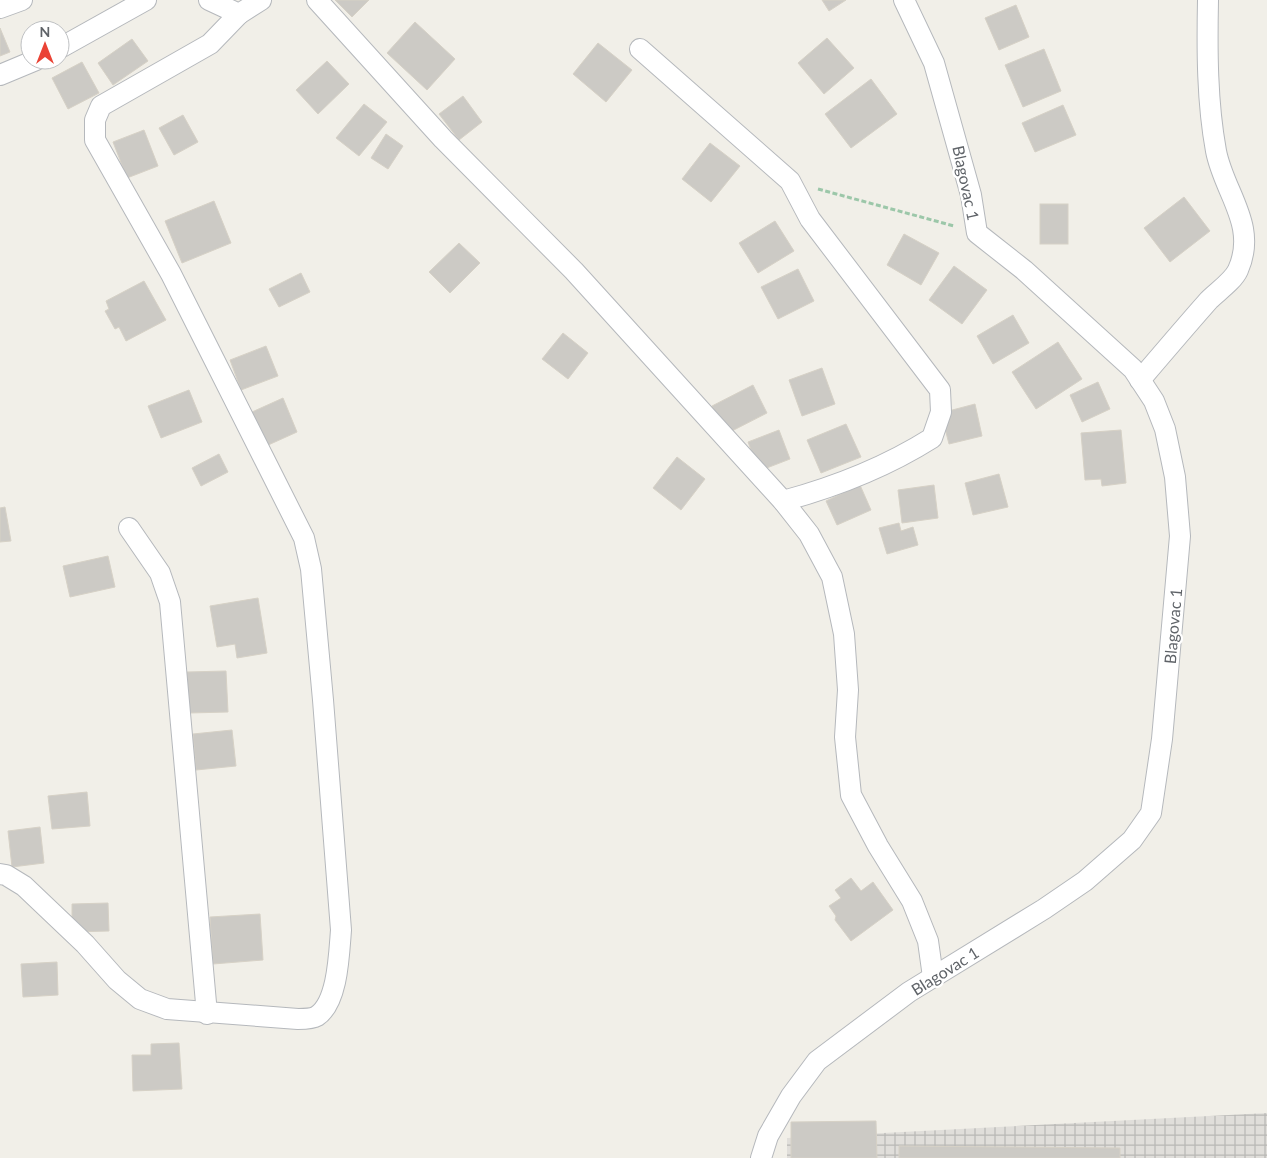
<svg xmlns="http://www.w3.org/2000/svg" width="1267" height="1158" font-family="Lato,sans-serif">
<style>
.industrial{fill:url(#industrial-grid)}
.building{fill:#cccac5;stroke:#d6d1c6}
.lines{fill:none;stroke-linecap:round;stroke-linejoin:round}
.minor-casing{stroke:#b5b8bc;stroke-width:22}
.path{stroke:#9cc7a9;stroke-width:3;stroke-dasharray:5 2.5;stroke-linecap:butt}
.minor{stroke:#fff;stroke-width:20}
.labels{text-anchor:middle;stroke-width:4.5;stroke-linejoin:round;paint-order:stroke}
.street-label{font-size:16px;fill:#5f6368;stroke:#fff}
</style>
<defs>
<pattern id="industrial-grid" width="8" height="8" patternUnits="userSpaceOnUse" patternTransform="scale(1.25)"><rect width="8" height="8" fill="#e0deda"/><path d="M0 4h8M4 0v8" fill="none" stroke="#b9b8b5"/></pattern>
</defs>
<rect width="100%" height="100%" fill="#f1efe8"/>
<!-- industrial -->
<polygon class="industrial" points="1267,1113 1267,1158 787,1158 787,1138"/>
<!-- building -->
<g class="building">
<polygon points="335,0 369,0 352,17"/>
<polygon points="822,0 846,0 829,11"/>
<polygon points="1016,5 1029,37 999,50 985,18"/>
<polygon points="415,22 455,59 427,90 387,53"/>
<polygon points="0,28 10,52 0,56"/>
<polygon points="827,38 854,68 824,94 798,63"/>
<polygon points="132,39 148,61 113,85 98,63"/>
<polygon points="598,43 632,70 606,102 573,74"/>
<polygon points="1044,49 1061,91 1023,107 1005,65"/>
<polygon points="327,61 349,84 318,114 296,90"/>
<polygon points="82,62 99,93 68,109 52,78"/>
<polygon points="871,79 897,114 851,148 825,114"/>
<polygon points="463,96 482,122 459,140 439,114"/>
<polygon points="364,104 387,122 359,156 336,138"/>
<polygon points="1063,105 1076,135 1035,152 1022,123"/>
<polygon points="183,115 198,142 174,155 159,128"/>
<polygon points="144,130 158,166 127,178 113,142"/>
<polygon points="386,134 403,146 388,169 371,158"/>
<polygon points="710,143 740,166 711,202 682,179"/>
<polygon points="1184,197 1210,231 1170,262 1144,228"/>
<polygon points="214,201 231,243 182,263 165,221"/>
<rect x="1040" y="204" width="28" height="40"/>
<polygon points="775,221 794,251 758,273 739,243"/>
<polygon points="904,234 939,253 921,285 887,265"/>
<polygon points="459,243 480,263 450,293 429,272"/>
<polygon points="954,266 987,290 962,324 929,300"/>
<polygon points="798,269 814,301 778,319 761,287"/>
<polygon points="301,273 310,292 279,307 269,289"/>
<polygon points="144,281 166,320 126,341 119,327 115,329 105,311 109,309 106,301"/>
<polygon points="1013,315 1029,343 993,364 977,336"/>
<polygon points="563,333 588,353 568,379 542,359"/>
<polygon points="1058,342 1082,379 1036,409 1012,372"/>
<polygon points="266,346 278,376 241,390 230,360"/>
<polygon points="822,368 835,404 802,416 789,380"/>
<polygon points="1098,382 1110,409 1082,422 1070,395"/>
<polygon points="753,385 767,413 726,434 712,406"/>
<polygon points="189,390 202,422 161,438 148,406"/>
<polygon points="283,398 297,432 266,446 252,412"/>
<polygon points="975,404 982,436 949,444 941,413"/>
<polygon points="846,424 861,457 821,473 807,440"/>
<polygon points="779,430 790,459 759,471 748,442"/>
<polygon points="1121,430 1126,483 1102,486 1101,479 1085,480 1081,433"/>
<polygon points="219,454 228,472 201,486 192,468"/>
<polygon points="677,457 705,479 681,510 653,488"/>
<polygon points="999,474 1008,507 973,515 965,483"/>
<polygon points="860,485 871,510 837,525 826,501"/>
<polygon points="934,485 938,518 902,523 898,490"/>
<polygon points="5,507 11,541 0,542 0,508"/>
<polygon points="899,523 901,531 913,527 918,545 887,554 879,528"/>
<polygon points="108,556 115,587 70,597 63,566"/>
<polygon points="258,598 267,653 237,658 235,644 217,647 210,606"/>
<polygon points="226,671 228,712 189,713 187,672"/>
<polygon points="232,730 236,766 196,770 193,734"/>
<polygon points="87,792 90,826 52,829 48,796"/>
<polygon points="40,827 44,863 12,867 8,831"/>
<polygon points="851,878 861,891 873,882 893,910 851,941 835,920 836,916 829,906 841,898 835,890"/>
<polygon points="108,903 109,931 72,932 72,904"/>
<polygon points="260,914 263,960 213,964 210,917"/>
<polygon points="57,962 58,995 23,997 21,964"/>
<polygon points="179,1043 182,1089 133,1091 132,1055 151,1055 151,1044"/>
<polygon points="876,1121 877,1158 791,1158 791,1122"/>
<polygon points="899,1146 1120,1148 1120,1158 899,1158"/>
</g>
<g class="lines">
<defs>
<g id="minor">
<polyline points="209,0 239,14 261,0"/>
<polyline points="317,0 443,139 574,271 783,501 809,534 832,577 844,634 848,690 845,737 851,795 878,846 912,901 928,941 933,977"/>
<polyline points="0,8 22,0"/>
<polyline points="60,48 146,0"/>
<path d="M640,49L790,181L810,219L940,390L941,412L932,438C886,467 835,487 783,501"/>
<polyline points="0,75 36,60"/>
<path d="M1140,380C1163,353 1186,326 1209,300C1218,291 1233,281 1238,270C1258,225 1224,193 1216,151C1207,102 1207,50 1208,0"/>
<polyline points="129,528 160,573 170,602 207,1014"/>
<path d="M0,874L6,875L24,886L85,944L117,980L140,999L167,1009L298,1019C303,1019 312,1019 317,1016C338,1002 339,954 341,930L323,700L311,569L304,538L171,274L95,140V120L101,106L210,44L239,14"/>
<polyline points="761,1158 768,1136 791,1096 817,1061 909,992 1044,909 1085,881 1132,840 1151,813 1162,739 1180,536 1175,477 1165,429 1154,401 1133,369 1024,270 977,233 971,195 934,63 904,0"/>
</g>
</defs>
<!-- minor casing -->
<use href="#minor" class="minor-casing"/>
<!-- path -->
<polyline class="path" points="818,189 954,226"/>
<!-- minor -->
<use href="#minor" class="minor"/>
</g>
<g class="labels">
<!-- street labels -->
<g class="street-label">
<text transform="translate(966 183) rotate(78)" y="6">Blagovac 1</text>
<text transform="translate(1173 626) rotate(-85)" y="6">Blagovac 1</text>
<text transform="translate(945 971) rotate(-32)" y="6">Blagovac 1</text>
</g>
</g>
<!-- north arrow -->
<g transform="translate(45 45)"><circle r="24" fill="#ffffff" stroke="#bfc1c3"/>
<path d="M0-4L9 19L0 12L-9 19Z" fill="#ea4335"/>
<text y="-8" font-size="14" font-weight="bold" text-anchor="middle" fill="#5f6368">N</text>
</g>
</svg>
